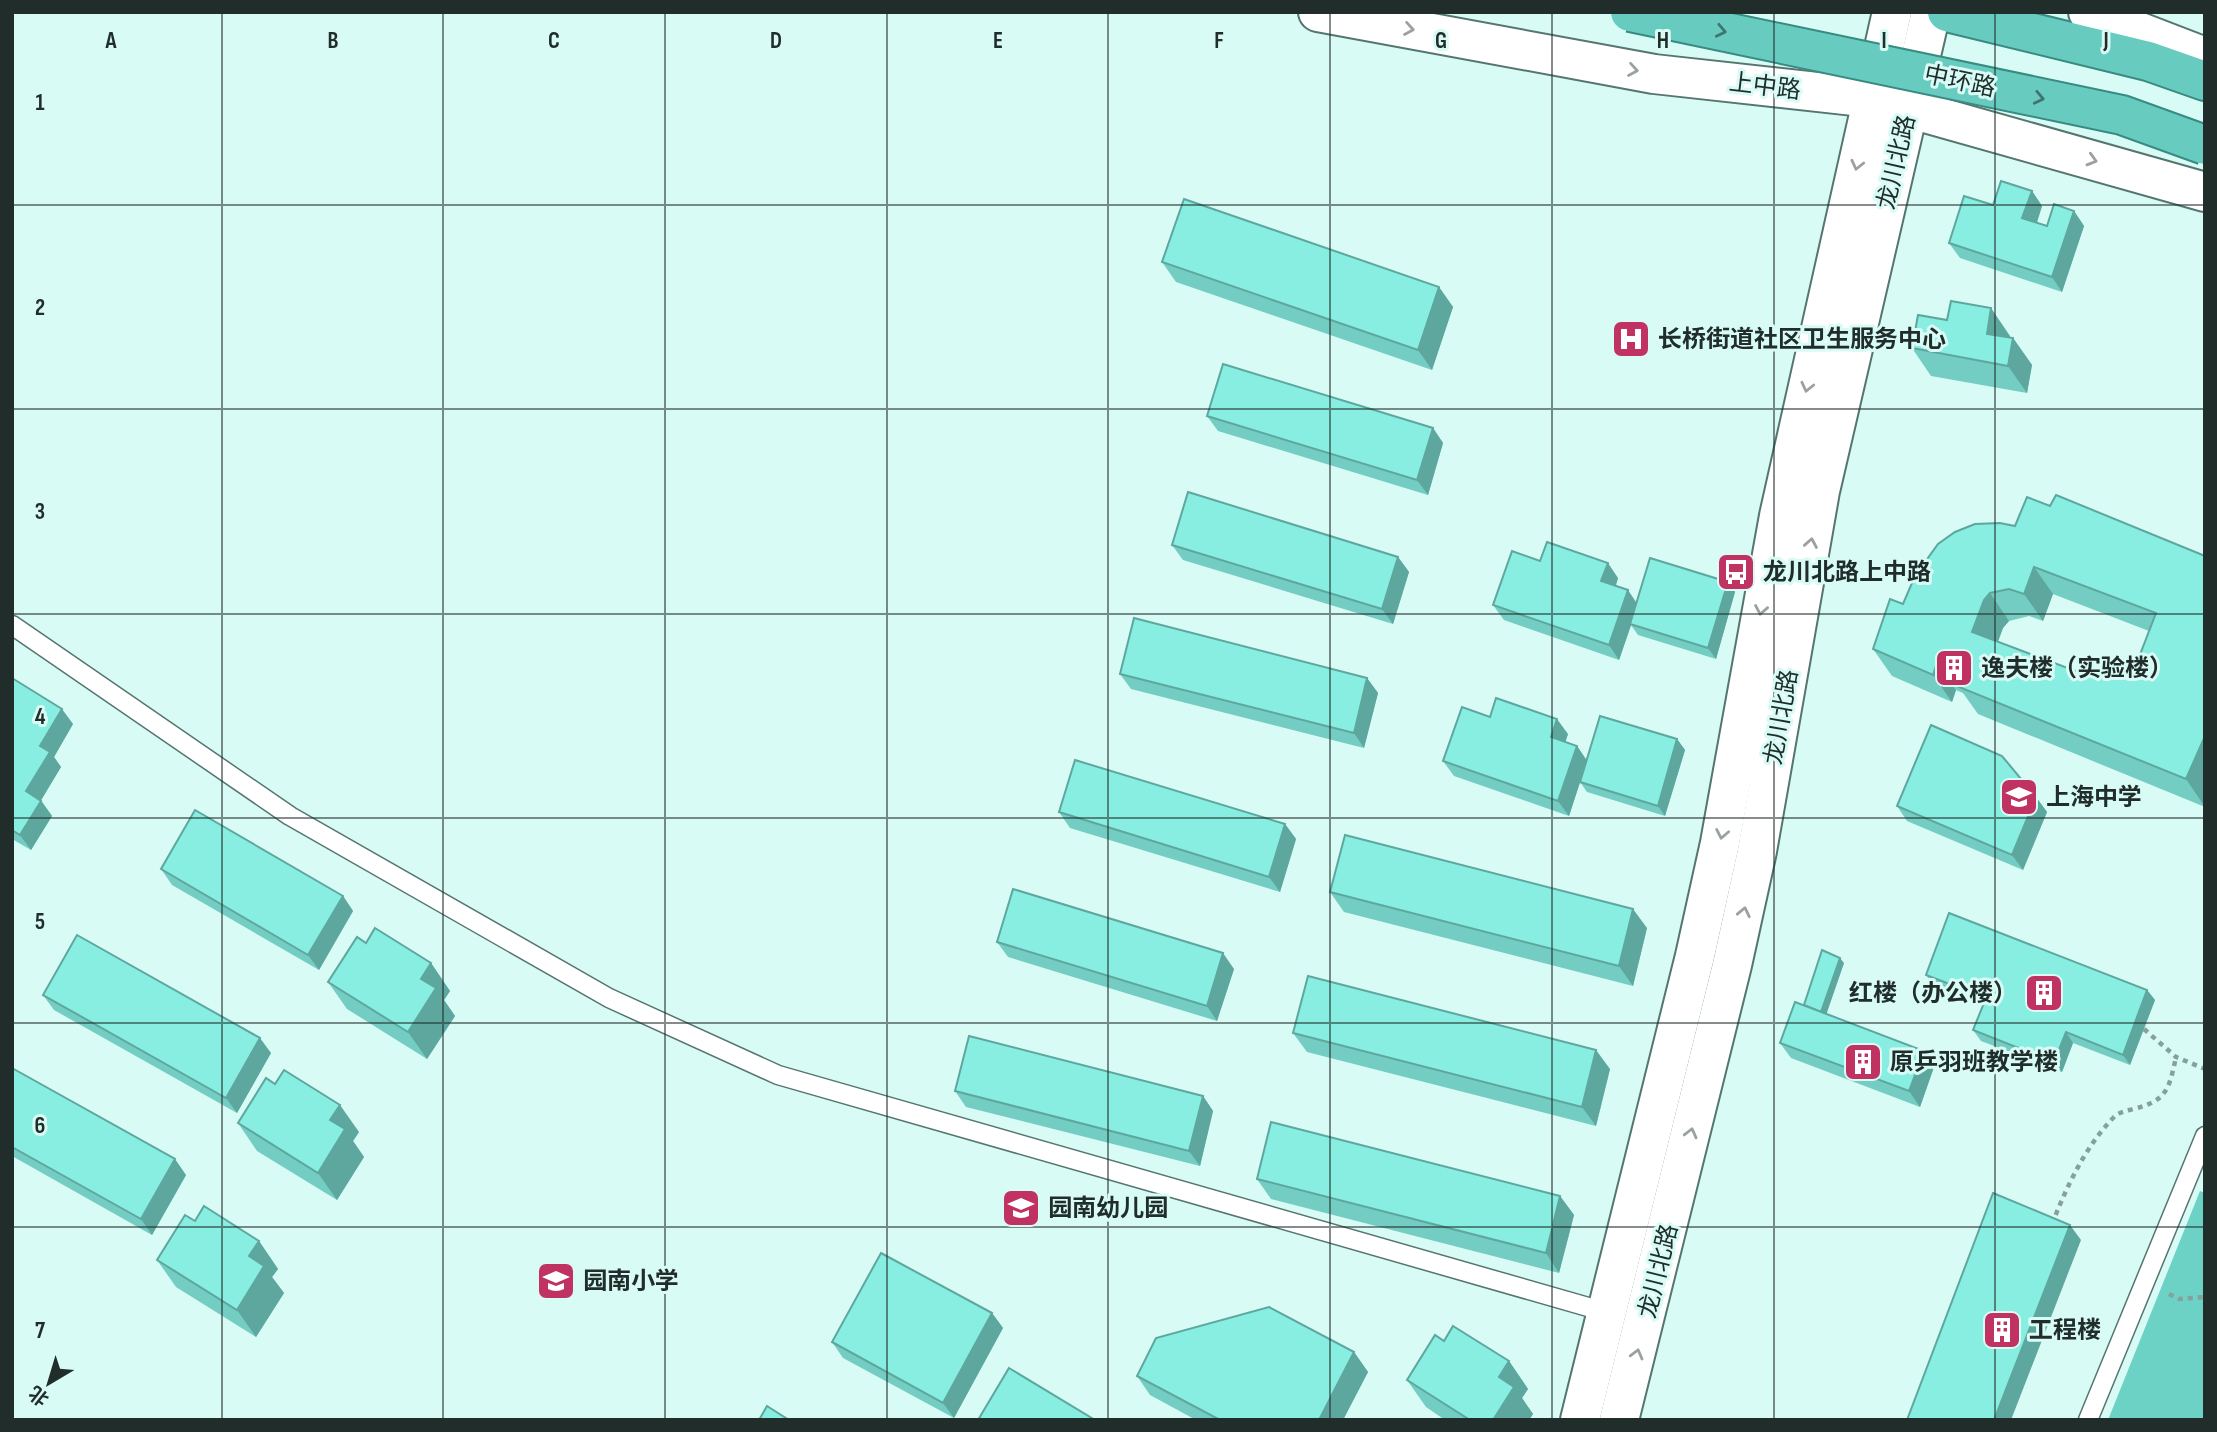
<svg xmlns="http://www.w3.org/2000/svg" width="2217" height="1432" font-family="'Sofia Sans Condensed','Noto Sans SC',sans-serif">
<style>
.forest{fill:#6bd2c5}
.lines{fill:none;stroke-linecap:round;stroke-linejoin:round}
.service-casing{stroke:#557570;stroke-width:21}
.tertiary-casing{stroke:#557570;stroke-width:42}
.secondary-casing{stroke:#557570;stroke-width:42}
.trunk-casing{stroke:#378b81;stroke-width:42}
.path{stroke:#86a09b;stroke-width:4.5;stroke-dasharray:5 5;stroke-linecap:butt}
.service{stroke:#fff;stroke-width:18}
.tertiary{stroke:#fff;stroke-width:38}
.secondary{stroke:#fff;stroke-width:38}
.trunk{stroke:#68cbc0;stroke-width:38}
.trunk-bridge-casing{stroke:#378b81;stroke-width:42;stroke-linecap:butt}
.trunk-bridge{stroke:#68cbc0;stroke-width:38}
.wall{fill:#74cdc2;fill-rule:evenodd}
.shaded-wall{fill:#5ea79e}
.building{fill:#87eee1;stroke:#5ea79e;stroke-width:2;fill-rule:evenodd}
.oneway{stroke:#9ba0a0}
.oneway2{stroke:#40746e}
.grid{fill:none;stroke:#202d2b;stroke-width:2;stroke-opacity:0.55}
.labels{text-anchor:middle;stroke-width:6;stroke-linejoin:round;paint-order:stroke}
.street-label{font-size:24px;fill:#202d2b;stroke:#d8fbf5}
.poi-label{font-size:24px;font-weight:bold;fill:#202d2b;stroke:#d8fbf5;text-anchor:start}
.grid-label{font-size:23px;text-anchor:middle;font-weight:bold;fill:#202d2b;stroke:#d8fbf5;stroke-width:6;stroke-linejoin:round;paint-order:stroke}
</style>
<rect width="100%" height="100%" fill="#d8fbf5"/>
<!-- forest -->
<polygon class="forest" points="2200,1191 2205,1193 2205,1420 2108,1420"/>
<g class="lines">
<defs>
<g id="service">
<polyline points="12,625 290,816 609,998 778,1075 1609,1313"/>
<polyline points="2088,1420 2205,1136"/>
</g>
<g id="tertiary">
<polyline points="1580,1420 1695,956 1720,843 1779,516 1892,12"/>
<polyline points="1619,1420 1732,965 1757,851 1820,491 1931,12"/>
</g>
<g id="secondary">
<polyline points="1318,12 1654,74 1872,98 2205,192"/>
<polyline points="2088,12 2205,57"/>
</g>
<polyline id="trunk" points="1947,12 2148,61 2205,81"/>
</defs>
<!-- service casing -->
<use href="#service" class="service-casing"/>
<!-- tertiary casing -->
<use href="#tertiary" class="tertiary-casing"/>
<!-- secondary casing -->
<use href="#secondary" class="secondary-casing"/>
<!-- trunk casing -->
<use href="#trunk" class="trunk-casing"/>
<!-- path -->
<g class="path">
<polyline points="2144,1029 2176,1057 2205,1069"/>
<path d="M2052,1224C2067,1186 2085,1147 2114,1117C2119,1112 2126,1111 2133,1109C2167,1101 2169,1089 2176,1057"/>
<polyline points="2169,1294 2179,1299 2205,1297"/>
</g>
<!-- service -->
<use href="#service" class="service"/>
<!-- tertiary -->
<use href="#tertiary" class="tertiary"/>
<!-- secondary -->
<use href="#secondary" class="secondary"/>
<!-- trunk -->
<use href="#trunk" class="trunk"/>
<defs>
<polyline id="trunk-bridge" points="1630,12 2122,115 2205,145"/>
</defs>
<!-- trunk-bridge casing -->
<use href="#trunk-bridge" class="trunk-bridge-casing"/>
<!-- trunk-bridge -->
<use href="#trunk-bridge" class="trunk-bridge"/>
</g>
<!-- wall -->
<g class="wall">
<polygon points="2032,191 2042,206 2037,223 2047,226 2074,211 2084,226 2062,292 1960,258 1949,243 1993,205"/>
<polygon points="1162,262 1439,287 1453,307 1432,370 1176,282"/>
<polygon points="2010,336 2010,338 2013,338 2032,365 2027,393 1931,376 1912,348"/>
<polygon points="1207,416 1433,428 1443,443 1428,495 1218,431"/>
<path d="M2050,506L2205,556V807L1978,714L1963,693L1956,690L1952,702L1892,676L1873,649L1903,604L2015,526ZM2053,594L2149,631L2134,670L2094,678L1998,642L2003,628L2009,621L2029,616L2043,621Z"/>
<polygon points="1172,545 1398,557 1409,572 1393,624 1183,560"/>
<polygon points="1540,561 1618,578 1616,586 1637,603 1728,582 1735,592 1716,659 1638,635 1631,625 1619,660 1504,620 1493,605"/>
<polygon points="1120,674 1367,678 1378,693 1364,748 1131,689"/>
<polygon points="12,678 73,724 54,757 61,767 41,800 52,816 31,850 12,839"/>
<polygon points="1490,717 1568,734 1565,742 1577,746 1586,759 1677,739 1685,750 1665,816 1587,792 1580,782 1569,816 1454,776 1443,761"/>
<polygon points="2036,797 2047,812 2023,870 1907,821 1897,806"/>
<polygon points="1059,812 1285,824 1296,839 1280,892 1070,828"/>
<polygon points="161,869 343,896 353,911 319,970 172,885"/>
<polygon points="1330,892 1647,928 1633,986 1344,912"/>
<polygon points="997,942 1234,969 1217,1021 1008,957"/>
<polygon points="431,963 450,991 444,1000 455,1016 427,1059 347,1009 328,982"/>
<polygon points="1844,963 1826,1014 1924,1051 1934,1067 1920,1107 1791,1058 1780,1043 1804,1005"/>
<polygon points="1926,975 2147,990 2155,1000 2130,1065 2073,1043 2062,1072 1981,1041 1973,1030 1983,1005 1933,985"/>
<polygon points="43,995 271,1053 237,1113 54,1010"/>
<polygon points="1293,1033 1610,1069 1596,1126 1307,1052"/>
<polygon points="12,1068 186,1175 152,1235 12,1156"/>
<polygon points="955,1091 1203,1096 1213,1111 1200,1166 966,1107"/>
<polygon points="238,1123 359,1132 353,1141 364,1157 337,1200 257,1151"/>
<polygon points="1257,1179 1560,1196 1574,1215 1559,1273 1271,1199"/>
<polygon points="195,1221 259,1241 278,1269 272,1277 284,1293 256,1337 176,1287 157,1260"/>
<polygon points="992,1313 1003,1328 954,1418 843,1358 832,1342"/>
<polygon points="1444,1341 1509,1361 1528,1389 1522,1398 1533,1414 1529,1420 1445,1420 1426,1407 1407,1380"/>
<polygon points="1354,1352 1368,1372 1343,1420 1196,1420 1150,1395 1137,1376"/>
</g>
<!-- shaded-wall -->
<g class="shaded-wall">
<polygon points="2032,191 2042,206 2033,234 2022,218"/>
<polygon points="2074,211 2084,226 2062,292 2052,277"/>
<polygon points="1439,287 1453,307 1432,370 1418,350"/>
<polygon points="1991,308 2010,336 2006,361 1987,334"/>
<polygon points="2013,338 2032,365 2027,393 2008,366"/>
<polygon points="1433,428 1443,443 1428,495 1417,480"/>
<polygon points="1398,557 1409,572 1393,624 1382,609"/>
<polygon points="1608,563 1618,578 1612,596 1601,581"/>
<polygon points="2034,567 2053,594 2043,621 2024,594"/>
<polygon points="1728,582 1735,592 1716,659 1708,648"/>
<polygon points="1628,590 1638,605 1619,660 1609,645"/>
<polygon points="1990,593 2009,621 2003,628 1991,659 1972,632 1984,600"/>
<polygon points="1937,663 1956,690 1952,702 1933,675"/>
<polygon points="1367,678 1378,693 1364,748 1354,733"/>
<polygon points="62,709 73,724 54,757 61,767 37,807 26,791 40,746"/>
<polygon points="1557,719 1568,734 1562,752 1551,737"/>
<polygon points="2205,736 2205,807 2186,779"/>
<polygon points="1677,739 1685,750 1665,816 1658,806"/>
<polygon points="1577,746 1587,761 1569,816 1558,801"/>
<polygon points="2036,797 2047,812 2023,870 2012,855"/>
<polygon points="41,801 52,816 31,850 20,835"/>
<polygon points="1285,824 1296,839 1280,892 1269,877"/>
<polygon points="343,896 353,911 319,970 308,955"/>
<polygon points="1633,909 1647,928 1633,986 1619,966"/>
<polygon points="1223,953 1234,969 1217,1021 1207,1006"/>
<polygon points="1840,958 1844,963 1823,1024 1819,1018"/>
<polygon points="431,963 450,991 444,1000 455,1016 427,1059 408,1032 421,979"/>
<polygon points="2147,990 2155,1000 2130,1065 2123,1055"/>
<polygon points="2066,1032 2073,1043 2062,1072 2054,1062"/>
<polygon points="260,1038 271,1053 237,1113 226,1098"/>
<polygon points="1596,1050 1610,1069 1596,1126 1582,1107"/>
<polygon points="1924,1051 1934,1067 1920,1107 1909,1091"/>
<polygon points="1203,1096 1213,1111 1200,1166 1189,1151"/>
<polygon points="340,1105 359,1132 353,1141 364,1157 337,1200 318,1173 330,1120"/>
<polygon points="175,1159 186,1175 152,1235 141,1219"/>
<polygon points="1560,1196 1574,1215 1559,1273 1546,1253"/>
<polygon points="2070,1225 2081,1240 2011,1420 1994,1420"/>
<polygon points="259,1241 278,1269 272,1277 284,1293 256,1337 237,1310 249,1256"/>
<polygon points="992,1313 1003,1328 954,1418 943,1403"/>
<polygon points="1354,1352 1368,1372 1343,1420 1319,1420"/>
<polygon points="1509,1361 1528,1389 1522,1398 1533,1414 1529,1420 1493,1420 1499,1377"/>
</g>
<!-- building -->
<g class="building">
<polygon points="2001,181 2032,191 2022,218 2047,226 2054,204 2074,211 2052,277 1949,243 1964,196 1993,205"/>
<polygon points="1184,199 1439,287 1418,350 1162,262"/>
<polygon points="1951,301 1991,308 1987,334 2013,338 2008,366 1912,348 1918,315 1947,320"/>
<polygon points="1223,364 1433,428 1417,480 1207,416"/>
<polygon points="1188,492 1398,557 1382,609 1172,545"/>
<path d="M2056,495L2205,556V736L2186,779L1959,687L1963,674L1937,663L1933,675L1873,649L1890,599L1903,604L1915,576L1938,544L1955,532L1975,524L2000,523L2015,526L2027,497L2050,506ZM2034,567L2156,613L2134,670L2102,658L2094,678L1972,632L1984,600L1990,593L2009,589L2024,594Z"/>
<polygon points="1547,542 1608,563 1601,581 1628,590 1609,645 1493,605 1512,551 1540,561"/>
<polygon points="1650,558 1728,582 1708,648 1630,624"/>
<polygon points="1134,618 1367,678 1354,733 1120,674"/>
<polygon points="12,678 62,709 40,746 50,752 26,791 41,801 20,835 12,830"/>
<polygon points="1496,698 1557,719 1551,737 1577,746 1558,801 1443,761 1462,707 1490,717"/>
<polygon points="1600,716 1677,739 1658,806 1580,782"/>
<polygon points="1931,725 2002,756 2036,797 2012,855 1897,806"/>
<polygon points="1075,760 1285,824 1269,877 1059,812"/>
<polygon points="195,810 343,896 308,955 161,869"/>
<polygon points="1345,835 1633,909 1619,966 1330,892"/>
<polygon points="1013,889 1223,953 1207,1006 997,942"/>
<polygon points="1949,913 2147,990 2123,1055 2066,1032 2054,1062 1973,1030 1986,998 1926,975"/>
<polygon points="375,928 431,963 421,979 436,988 408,1032 328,982 357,937 366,943"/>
<polygon points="77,935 260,1038 226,1098 43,995"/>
<polygon points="1822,950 1840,958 1821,1012 1804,1005"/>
<polygon points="1308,976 1596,1050 1582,1107 1293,1033"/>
<polygon points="1795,1002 1924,1051 1909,1091 1780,1043"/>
<polygon points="969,1036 1203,1096 1189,1151 955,1091"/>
<polygon points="12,1068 175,1159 141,1219 12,1147"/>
<polygon points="284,1070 340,1105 330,1120 345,1129 318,1173 238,1123 266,1078 275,1084"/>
<polygon points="1271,1122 1560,1196 1546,1253 1257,1179"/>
<polygon points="1993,1193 2070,1225 1994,1420 1907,1420"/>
<polygon points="204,1206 259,1241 249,1256 264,1266 237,1310 157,1260 185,1215 195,1221"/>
<polygon points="881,1253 992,1313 943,1403 832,1342"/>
<polygon points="1269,1307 1354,1352 1319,1420 1220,1420 1137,1376 1156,1338"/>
<polygon points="1453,1326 1509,1361 1499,1377 1514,1387 1493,1420 1470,1420 1407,1380 1435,1335 1444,1341"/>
<polygon points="1009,1368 1095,1420 978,1420"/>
<polygon points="767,1406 789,1420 759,1420"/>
</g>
<!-- one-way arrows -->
<defs><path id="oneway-chevron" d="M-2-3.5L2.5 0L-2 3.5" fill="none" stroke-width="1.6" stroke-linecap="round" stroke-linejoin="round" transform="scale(1.75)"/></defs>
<g class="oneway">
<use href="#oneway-chevron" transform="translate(1409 29) rotate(10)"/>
<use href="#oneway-chevron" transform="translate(1633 70) rotate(10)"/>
<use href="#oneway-chevron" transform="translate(2092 160) rotate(16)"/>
<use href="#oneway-chevron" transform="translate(1857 165) rotate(103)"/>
<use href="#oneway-chevron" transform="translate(1807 387) rotate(103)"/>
<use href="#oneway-chevron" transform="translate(1811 543) rotate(-80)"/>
<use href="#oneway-chevron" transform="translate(1761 610) rotate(100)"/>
<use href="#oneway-chevron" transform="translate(1722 834) rotate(101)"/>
<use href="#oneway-chevron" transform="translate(1744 912) rotate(-78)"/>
<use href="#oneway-chevron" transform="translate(1691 1133) rotate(-76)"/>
<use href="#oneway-chevron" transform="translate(1637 1354) rotate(-75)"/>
</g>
<g class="oneway2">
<use href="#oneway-chevron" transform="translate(1721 31) rotate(12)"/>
<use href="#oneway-chevron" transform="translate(2039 98) rotate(12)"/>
</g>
<!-- grid -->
<path class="grid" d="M222,12V1420M443,12V1420M665,12V1420M887,12V1420M1108,12V1420M1330,12V1420M1552,12V1420M1774,12V1420M1995,12V1420M12,205H2205M12,409H2205M12,614H2205M12,818H2205M12,1023H2205M12,1227H2205"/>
<!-- icons -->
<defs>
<symbol id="hospital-square" viewBox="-11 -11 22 22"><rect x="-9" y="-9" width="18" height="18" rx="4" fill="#bf3262" stroke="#d8fbf5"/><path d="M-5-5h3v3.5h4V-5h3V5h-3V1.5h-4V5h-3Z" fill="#fff"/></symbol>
<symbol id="bus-square" viewBox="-11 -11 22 22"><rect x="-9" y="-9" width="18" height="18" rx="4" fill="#bf3262" stroke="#d8fbf5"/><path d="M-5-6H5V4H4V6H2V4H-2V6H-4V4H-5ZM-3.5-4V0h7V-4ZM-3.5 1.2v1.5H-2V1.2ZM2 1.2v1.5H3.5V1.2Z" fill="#fff"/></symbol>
<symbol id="building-square" viewBox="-11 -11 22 22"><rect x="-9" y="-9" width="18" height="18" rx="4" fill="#bf3262" stroke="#d8fbf5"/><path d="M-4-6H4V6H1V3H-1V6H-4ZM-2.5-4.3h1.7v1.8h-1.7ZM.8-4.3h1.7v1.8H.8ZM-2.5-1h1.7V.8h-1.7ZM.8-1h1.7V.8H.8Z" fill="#fff"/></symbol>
<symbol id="school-square" viewBox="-11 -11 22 22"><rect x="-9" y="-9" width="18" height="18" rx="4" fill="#bf3262" stroke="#d8fbf5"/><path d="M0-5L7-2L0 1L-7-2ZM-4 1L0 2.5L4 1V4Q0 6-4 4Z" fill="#fff"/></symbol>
</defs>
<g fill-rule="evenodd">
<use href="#hospital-square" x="1609" y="317" width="44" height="44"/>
<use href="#bus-square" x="1714" y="550" width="44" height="44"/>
<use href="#building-square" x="1932" y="646" width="44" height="44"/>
<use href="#school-square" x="1997" y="775" width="44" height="44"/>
<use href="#building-square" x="2022" y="971" width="44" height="44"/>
<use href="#building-square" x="1841" y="1040" width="44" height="44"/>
<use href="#school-square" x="999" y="1186" width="44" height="44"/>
<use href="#school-square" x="534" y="1259" width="44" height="44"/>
<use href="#building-square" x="1980" y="1308" width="44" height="44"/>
</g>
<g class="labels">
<!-- street labels -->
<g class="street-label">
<text transform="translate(1960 81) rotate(12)" y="8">中环路</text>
<text transform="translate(1765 86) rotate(7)" y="8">上中路</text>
<text transform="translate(1896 162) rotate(-77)" y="8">龙川北路</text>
<text transform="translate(1781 717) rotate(-80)" y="8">龙川北路</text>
<text transform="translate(1658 1271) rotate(-76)" y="8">龙川北路</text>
</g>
<!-- poi labels -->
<g class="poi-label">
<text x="1658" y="347">长桥街道社区卫生服务中心</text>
<text x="1763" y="580">龙川北路上中路</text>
<text x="1981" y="676">逸夫楼（实验楼）</text>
<text x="2046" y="805">上海中学</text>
<text x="2017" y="1001" text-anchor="end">红楼（办公楼）</text>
<text x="1890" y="1070">原乒羽班教学楼</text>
<text x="1048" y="1216">园南幼儿园</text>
<text x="583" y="1289">园南小学</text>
<text x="2029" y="1338">工程楼</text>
</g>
</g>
<g class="grid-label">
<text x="111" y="48">A</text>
<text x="333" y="48">B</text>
<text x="554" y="48">C</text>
<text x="776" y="48">D</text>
<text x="998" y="48">E</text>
<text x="1219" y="48">F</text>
<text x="1441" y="48">G</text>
<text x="1663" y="48">H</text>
<text x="1884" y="48">I</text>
<text x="2106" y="48">J</text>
<text x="40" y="110">1</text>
<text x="40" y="315">2</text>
<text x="40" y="519">3</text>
<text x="40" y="724">4</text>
<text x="40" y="929">5</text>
<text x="40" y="1133">6</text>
<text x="40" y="1338">7</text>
</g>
<!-- border -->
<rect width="2217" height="1432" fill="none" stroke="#202d2b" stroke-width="28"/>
<!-- north arrow -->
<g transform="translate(49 1383) rotate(218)" stroke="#d8fbf5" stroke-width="5" paint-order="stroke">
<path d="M0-5L12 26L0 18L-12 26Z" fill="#202d2b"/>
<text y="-10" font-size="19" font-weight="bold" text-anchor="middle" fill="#202d2b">北</text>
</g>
</svg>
